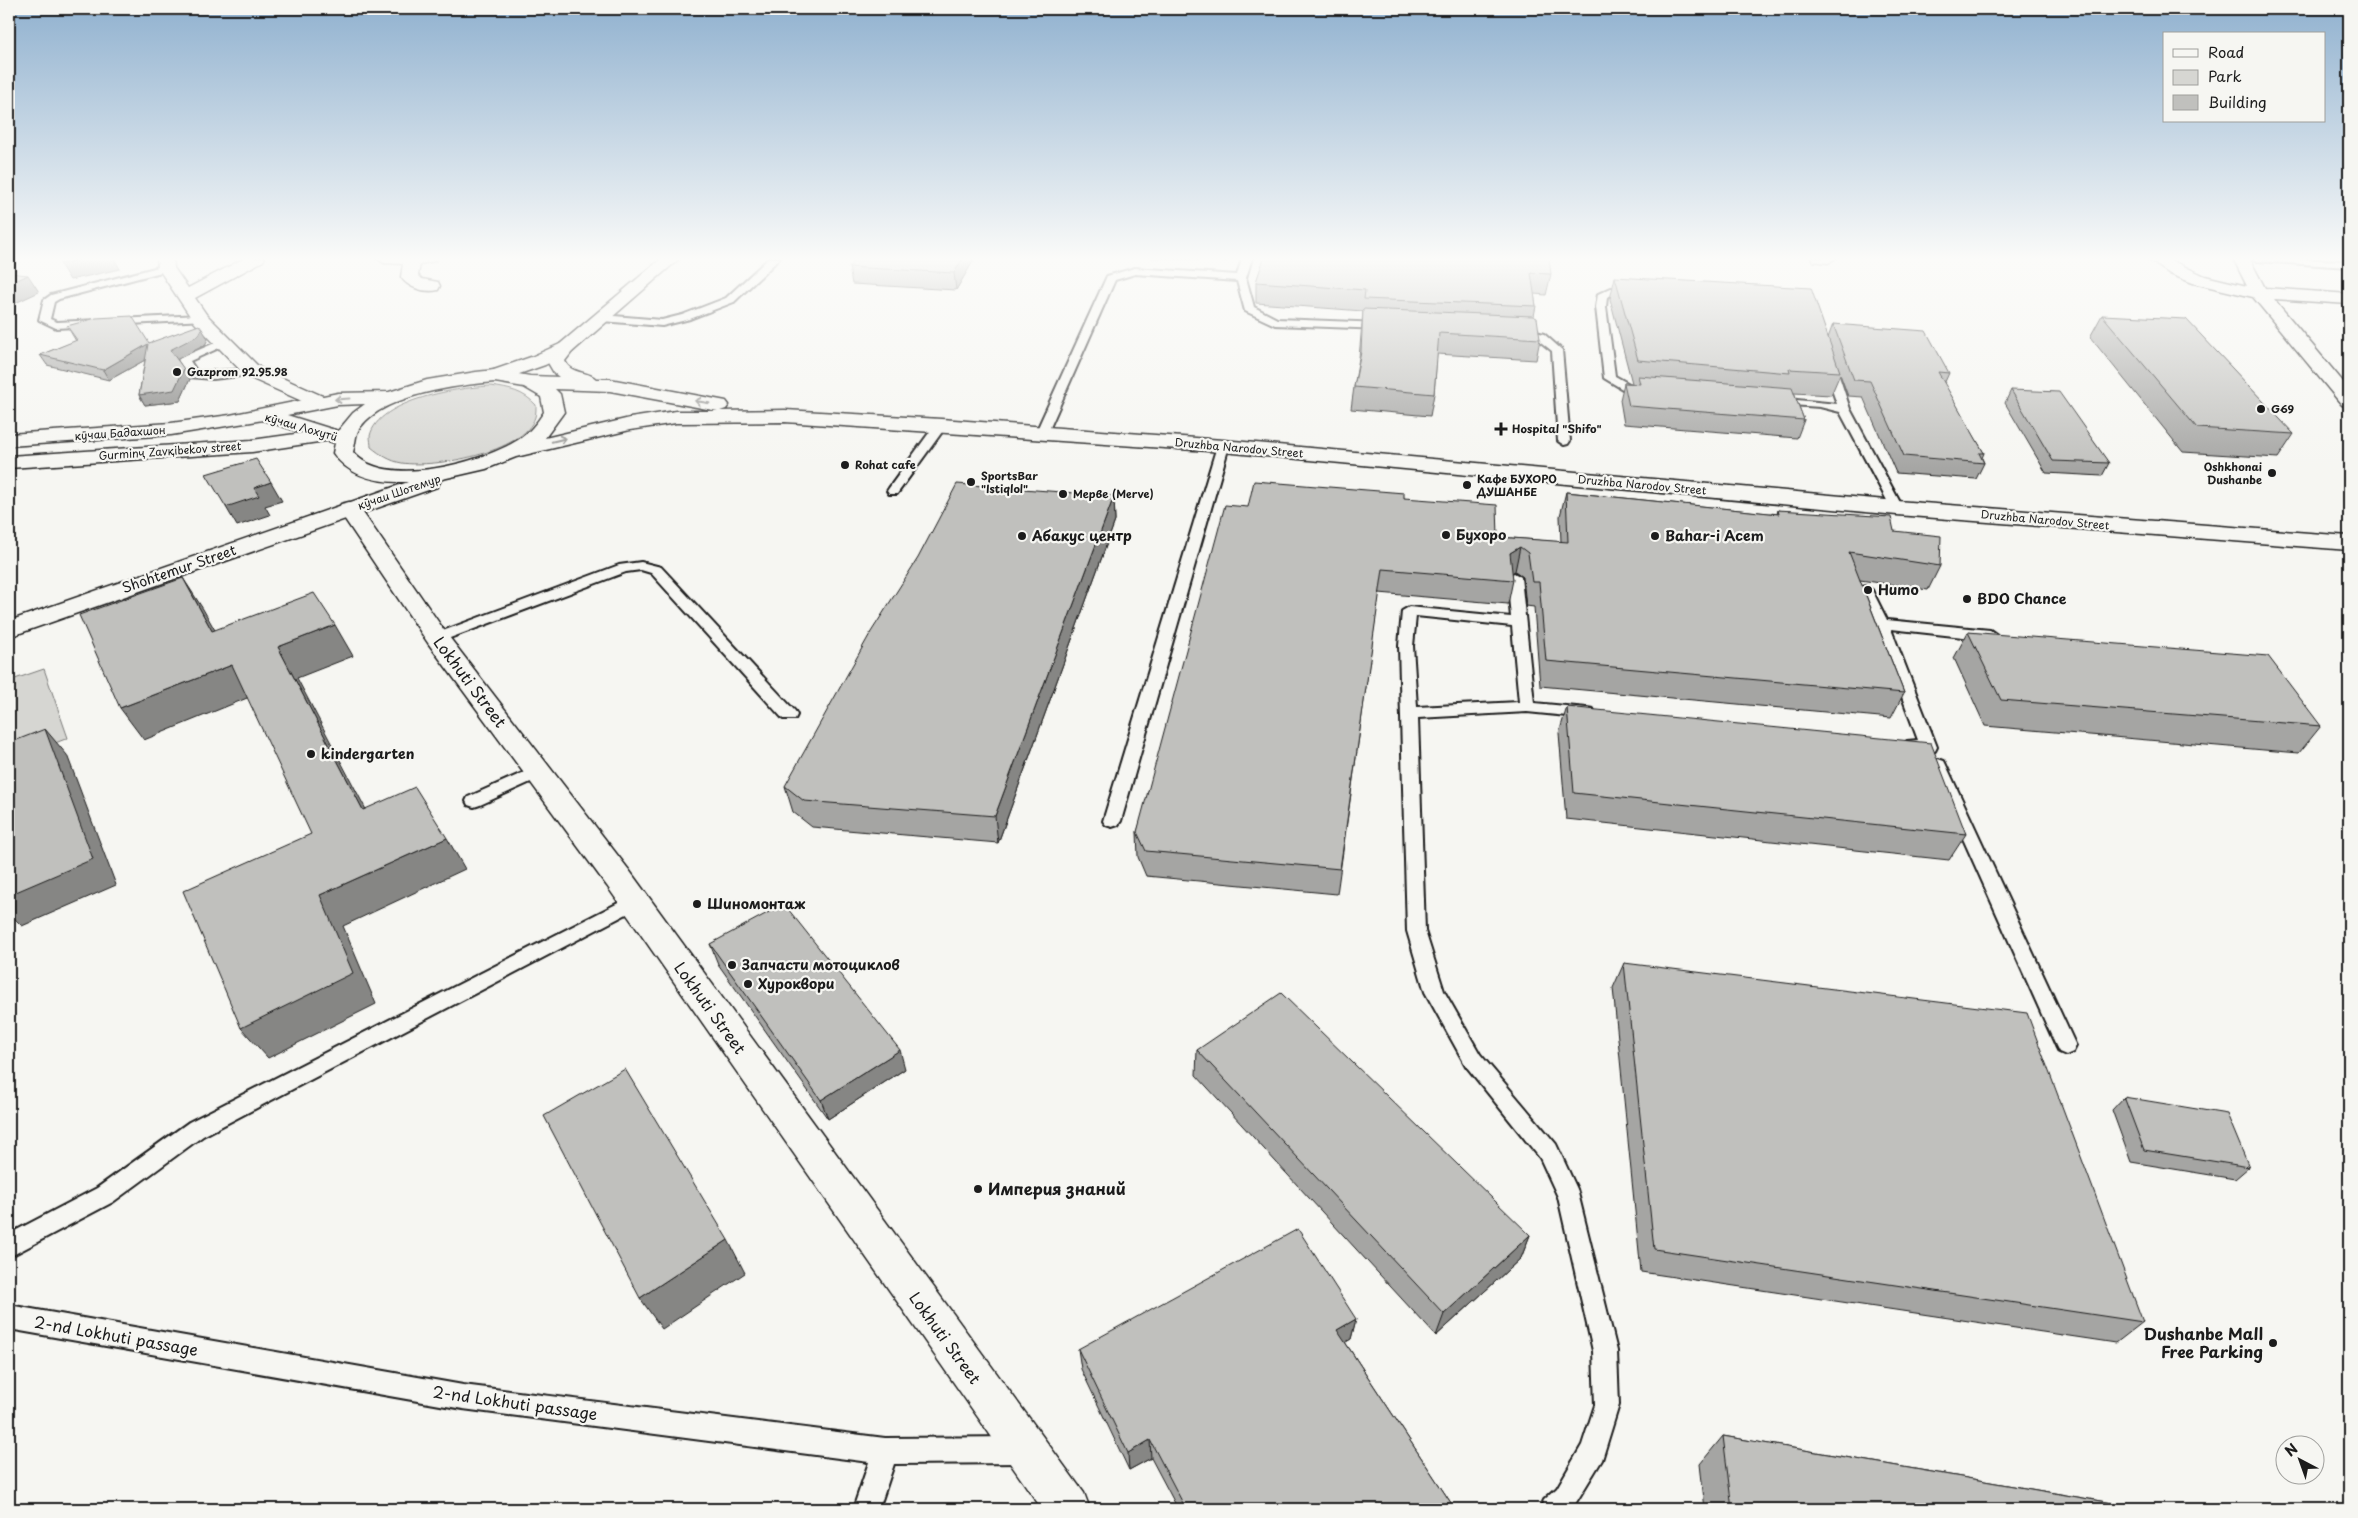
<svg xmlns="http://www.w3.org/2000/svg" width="2358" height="1518" font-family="'Playpen Sans',sans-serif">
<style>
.green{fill:#d6d6d2;stroke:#797977}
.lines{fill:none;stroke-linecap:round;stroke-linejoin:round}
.service-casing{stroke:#1c1c1c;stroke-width:4}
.minor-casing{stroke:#1c1c1c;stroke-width:3}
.tertiary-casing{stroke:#1c1c1c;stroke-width:3}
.secondary-casing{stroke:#1c1c1c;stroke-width:3}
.service{fill:#f6f6f2;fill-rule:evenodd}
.minor{fill:#f6f6f2;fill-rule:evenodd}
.tertiary{fill:#f6f6f2;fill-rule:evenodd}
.secondary{fill:#f6f6f2;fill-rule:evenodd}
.wall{fill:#a5a5a3;stroke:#1c1c1c}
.shaded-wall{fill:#868684;stroke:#1c1c1c}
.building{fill:#c0c0bd;stroke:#1c1c1c}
.oneway{stroke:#949492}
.poi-dot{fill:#1c1c1c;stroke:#f6f6f2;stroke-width:2}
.labels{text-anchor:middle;stroke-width:4.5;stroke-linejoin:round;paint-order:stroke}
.far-poi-label{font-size:11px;font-weight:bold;fill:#1c1c1c;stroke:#f6f6f2;text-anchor:start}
.far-street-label{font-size:11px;fill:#1c1c1c;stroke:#f6f6f2}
.poi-label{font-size:14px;font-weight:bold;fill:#1c1c1c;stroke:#f6f6f2;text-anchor:start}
.street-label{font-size:14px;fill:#1c1c1c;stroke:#f6f6f2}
.near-street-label{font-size:16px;fill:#1c1c1c;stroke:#f6f6f2}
.near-poi-label{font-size:16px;font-weight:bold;fill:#1c1c1c;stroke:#f6f6f2;text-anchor:start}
</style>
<rect width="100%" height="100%" fill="#f6f6f2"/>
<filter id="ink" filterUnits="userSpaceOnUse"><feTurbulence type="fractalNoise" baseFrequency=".02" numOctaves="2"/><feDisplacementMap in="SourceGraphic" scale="10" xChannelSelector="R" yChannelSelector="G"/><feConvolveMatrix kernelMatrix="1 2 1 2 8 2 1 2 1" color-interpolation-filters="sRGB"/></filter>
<g filter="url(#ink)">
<!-- green -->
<g class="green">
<path d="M491,386C510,389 523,391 536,405C536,408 536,414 535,417C524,453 434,468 402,463C390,461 381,455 371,447C371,444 370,439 370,436C378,399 462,387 491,386Z"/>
<polygon points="44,669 68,738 9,761 9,681"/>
</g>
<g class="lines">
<defs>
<g id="service">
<polygon points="769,258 780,258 734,302 690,319 662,326 602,321 597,318 602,315 662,320 682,315 726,298"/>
<polygon points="1242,258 1252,258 1246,278 1254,307 1277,319 1383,323 1388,326 1383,329 1275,325 1245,311 1237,281 1135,274 1115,280 1048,432 1046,435 1038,435 1036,432 1107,276 1135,268 1237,275"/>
<polygon points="2252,258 2349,261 2349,267 2257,261"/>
<polygon points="166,265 171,268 169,270 59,299 54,302 50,319 57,322 200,315 204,316 204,320 56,328 39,320 44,300 51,295"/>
<path d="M1611,288L1633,289L1638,292C1629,298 1617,292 1607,297L1606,307L1615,376L1631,385L1649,388V392L1624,390L1604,378L1596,307L1598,294Z"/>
<polygon points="1520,328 1544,334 1562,350 1570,441 1568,444 1564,445 1558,441 1552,351 1537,339 1516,333 1516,329"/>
<polygon points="224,339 229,342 228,344 190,361 197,372 253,369 257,370 257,374 213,379 189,377 178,360 180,358"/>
<polygon points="1829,361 1835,364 1850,409 1903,508 1902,511 1892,511 1891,508 1840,412 1820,407 1777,404 1771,401 1777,398 1837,404 1823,364"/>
<polygon points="941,421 947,425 897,494 889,494 887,491 889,488 937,422"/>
<polygon points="1223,442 1229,446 1121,821 1118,825 1112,827 1106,825 1103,821 1217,446"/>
<polygon points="641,562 661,567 795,711 797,715 795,719 783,719 651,573 641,570 626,572 442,641 437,643 430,638 432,635 619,565"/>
<path d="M1514,573L1521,577L1534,703L1587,708L1593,709L1595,713L1593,717L1587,718L1527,712L1418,718L1425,931L1444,991L1480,1054L1556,1144L1577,1189L1617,1351L1619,1405L1602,1460L1572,1509H1540L1544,1500L1557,1488L1582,1445L1595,1405L1593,1351L1558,1197L1540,1158L1466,1066L1425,992L1407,931L1399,646L1402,611L1409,607L1511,617L1507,577ZM1416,616L1512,626L1519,702L1417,707L1413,646Z"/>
<polygon points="1865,586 1872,590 1887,620 1990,630 1997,635 1990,640 1891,629 1937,747 1935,751 1929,753 1907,749 1905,745 1907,741 1918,740 1875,624 1858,590"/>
<polygon points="1938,759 1944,761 1946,765 2076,1046 2073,1052 2066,1055 2059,1052 2056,1046 1930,765 1932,761"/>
<polygon points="538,766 544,768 546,772 544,776 480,805 474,807 468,805 466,801 468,797"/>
<polygon points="634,895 640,897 643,902 640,907 203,1136 113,1202 9,1257 9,1234 97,1188 189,1122"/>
<polygon points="9,1305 463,1385 885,1438 1023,1437 1032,1441 1036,1450 1032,1459 1023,1463 894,1464 879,1509 853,1509 869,1462 463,1409 9,1329"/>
</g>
<g id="minor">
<polygon points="157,258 173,258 174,268 188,288 245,258 265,258 263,261 195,298 206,314 260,368 327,398 330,402 327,406 313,406 246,376 194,322 158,268"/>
<path d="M376,258H437L435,261L420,264L418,275L422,279L438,282L440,286L438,290C425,293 408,288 401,277L403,264L384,263Z"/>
<polygon points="1811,258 1836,258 1828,263 1813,261"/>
<polygon points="2146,258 2166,258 2205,276 2247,286 2233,258 2249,258 2265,288 2349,294 2349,304 2274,299 2349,389 2349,407 2342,405 2253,297 2193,283 2170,274"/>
<polygon points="331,429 338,431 341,435 338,439 252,452 9,468 9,456 252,440"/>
</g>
<g id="tertiary">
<polygon points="662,258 680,258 572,352 545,365 502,380 488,380 486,376 488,372 531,357 560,344"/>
<polygon points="349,502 357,504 446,633 629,870 1084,1493 1090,1509 1042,1509 607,886 428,643 338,509 341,504"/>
</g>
<path id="secondary" d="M566,342L572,344L575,348L565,361C571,375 587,370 596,379H610L726,401L729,405L726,409L720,411L785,410L941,419L1223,440L1897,501L2349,536V550L1897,515L1223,452L785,422L676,423L630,430L516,457L486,469L438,480L440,482L437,487L9,637V621L408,482C379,483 350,478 333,453L335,443L263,420L171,435L9,446V434L171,423L230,415L338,393L389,392L427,380L476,372L495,370L530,376L559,377L554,373L547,361L560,344ZM495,382L524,387L541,397L544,412C537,423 529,433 518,440C483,462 384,490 353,452C355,446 355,439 357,433C376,395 458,385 495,382ZM555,389L610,391L718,411H676L630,418L545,438L564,412L560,394ZM365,404L353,413L338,431L287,415L338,405Z"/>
</defs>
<!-- service casing -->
<use href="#service" class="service-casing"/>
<!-- minor casing -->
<use href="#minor" class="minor-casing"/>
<!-- tertiary casing -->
<use href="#tertiary" class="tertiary-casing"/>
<!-- secondary casing -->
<use href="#secondary" class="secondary-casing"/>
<!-- service -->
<use href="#service" class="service"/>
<!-- minor -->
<use href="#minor" class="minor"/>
<!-- tertiary -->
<use href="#tertiary" class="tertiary"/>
<!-- secondary -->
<use href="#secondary" class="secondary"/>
</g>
<!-- wall -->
<g class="wall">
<polygon points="975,258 956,290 852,284 849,267"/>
<polygon points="1151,258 1227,258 1226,262"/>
<polygon points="1264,258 1551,274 1546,295 1534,294 1536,306 1534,316 1540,339 1536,360 1437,354 1434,394 1430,416 1351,409 1354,387 1359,358 1363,311 1256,303 1256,282"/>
<polygon points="1615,277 1828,338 1833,324 1949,373 1944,384 1984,453 1982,458 1984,463 1976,479 1896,473 1863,397 1848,396 1840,374 1831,395 1794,393 1804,420 1797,438 1624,424 1620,400 1624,383 1632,383 1610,299"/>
<polygon points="2102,315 2294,434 2278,458 2183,452 2090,337"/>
<polygon points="67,326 149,343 208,339 205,345 177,359 190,379 180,401 145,405 139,395 145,360 109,380 47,365 40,355 76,341"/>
<polygon points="2011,390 2109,463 2102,476 2046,473 2005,403"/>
<polygon points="1566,492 1777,514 1778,510 1894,531 1940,566 1928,590 1860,580 1904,693 1891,718 1540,686 1534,607 1526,606 1523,577 1515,571 1512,573 1513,580 1508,604 1379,593 1337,894 1146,876 1138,857 1137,832 1248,507 1404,498 1498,537 1561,542 1560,516"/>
<polygon points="1114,496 1115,521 998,843 812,827 793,812 785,786"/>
<polygon points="1968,632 2321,726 2299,753 1985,726 1954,658"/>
<polygon points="1567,707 1966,834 1949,860 1566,819 1559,733"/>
<polygon points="710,944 905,1069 828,1119 718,964"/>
<polygon points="1624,963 2143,1322 2116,1343 1641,1272 1613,988"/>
<polygon points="1197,1050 1530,1235 1521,1258 1436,1336 1196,1075"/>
<polygon points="2124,1097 2249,1167 2235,1179 2131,1162 2112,1110"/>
<polygon points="1356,1319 1351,1339 1345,1342 1455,1509 1178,1509 1151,1458 1129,1470 1081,1369 1078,1349"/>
<polygon points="1723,1436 2147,1509 1705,1509 1700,1464"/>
</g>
<!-- shaded-wall -->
<g class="shaded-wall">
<polygon points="85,258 114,258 120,269 70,280 60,264"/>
<polygon points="963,258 975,258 956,290 954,273"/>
<polygon points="28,275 39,292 9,306 9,284"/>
<polygon points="202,329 208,339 205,345 176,360 170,350"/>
<polygon points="148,344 154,355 109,380 103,370"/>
<polygon points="184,369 190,379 180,401 145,405 139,395"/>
<polygon points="271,482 282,501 265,506 270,515 237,526 226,507 254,488"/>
<polygon points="1114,496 1115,521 998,843 995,816"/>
<polygon points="1520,547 1515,571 1505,577 1510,553"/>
<polygon points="183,578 203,609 233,662 212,631"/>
<polygon points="335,625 353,656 297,678 383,842 363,810 278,647"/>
<polygon points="232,665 252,696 144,740 120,708"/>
<polygon points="45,729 67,755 116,885 22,926 9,913 9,895"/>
<polygon points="447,838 465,869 343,926 376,1004 268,1058 241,1028 320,895"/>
<polygon points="900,1050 905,1069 828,1119 821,1100"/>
<polygon points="1530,1235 1521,1258 1436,1336 1444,1314"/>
<polygon points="728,1240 745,1273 662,1329 640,1298"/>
<polygon points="1356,1319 1351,1339 1333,1350 1337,1330"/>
<polygon points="1150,1440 1151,1458 1129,1470 1128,1453"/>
</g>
<!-- building -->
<g class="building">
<polygon points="58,258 85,258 60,264"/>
<polygon points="856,258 963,258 954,273 849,267"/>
<polygon points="1264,258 1549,258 1551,274 1531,273 1536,306 1364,299 1365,290 1256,282"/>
<polygon points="9,273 28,275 9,284"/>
<polygon points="1615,277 1811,288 1840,372 1789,369 1790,373 1638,360"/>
<polygon points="1363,309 1533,316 1537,318 1540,339 1439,333 1434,394 1354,387 1361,352"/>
<polygon points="2102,315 2186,319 2294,434 2197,428"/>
<polygon points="132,316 149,343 199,325 202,329 199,335 170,350 184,369 174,390 139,395 148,344 103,370 40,355 77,340 67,326 96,318"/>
<polygon points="1833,324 1926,331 1949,373 1938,372 1984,453 1979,453 1984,463 1904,456 1870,381 1854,380"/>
<polygon points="1638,376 1792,388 1804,420 1629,406 1624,383 1640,384"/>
<polygon points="2011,390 2059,392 2109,463 2053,461"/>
<polygon points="256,459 271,482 254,488 259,496 226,507 206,474"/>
<polygon points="1254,481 1404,493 1404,498 1497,505 1498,537 1568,542 1566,492 1779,514 1778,510 1891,517 1894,531 1941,536 1940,566 1849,552 1904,693 1546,661 1539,582 1532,582 1528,553 1520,547 1510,553 1513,580 1383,569 1340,869 1146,851 1137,832 1225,505 1248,507"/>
<polygon points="957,484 1114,496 995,816 804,801 785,786 871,632 918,558"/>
<polygon points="183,578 212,631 314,593 335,625 278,647 363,810 415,787 447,838 320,895 353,973 241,1028 183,891 311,834 232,665 120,708 79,615"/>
<polygon points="1968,632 2268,656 2321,726 2001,700"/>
<polygon points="1567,707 1931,743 1966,834 1574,793"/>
<polygon points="45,729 93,859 9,895 9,743"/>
<polygon points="784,904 900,1050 821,1100 710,944"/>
<polygon points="1624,963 2027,1013 2143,1322 1654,1249"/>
<polygon points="1281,993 1530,1235 1444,1314 1197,1050"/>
<polygon points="625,1069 728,1240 640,1298 544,1116"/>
<polygon points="2124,1097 2227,1114 2249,1167 2144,1150"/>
<polygon points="1298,1229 1356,1319 1337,1330 1455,1509 1186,1509 1150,1440 1128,1453 1078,1349"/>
<polygon points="1723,1436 2147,1509 1732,1509"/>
</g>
<!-- one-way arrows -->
<defs><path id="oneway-shaft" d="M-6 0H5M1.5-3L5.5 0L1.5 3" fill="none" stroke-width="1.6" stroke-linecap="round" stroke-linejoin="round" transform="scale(1.25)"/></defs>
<g class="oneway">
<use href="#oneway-shaft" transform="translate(342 399) rotate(176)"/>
<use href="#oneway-shaft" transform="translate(702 402) rotate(-170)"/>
<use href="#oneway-shaft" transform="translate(559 440) rotate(-14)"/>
</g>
</g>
<!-- sky -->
<linearGradient id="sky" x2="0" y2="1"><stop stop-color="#90b1cf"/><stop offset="0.55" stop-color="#fbfbf9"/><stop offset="1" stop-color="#fbfbf9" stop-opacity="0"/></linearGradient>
<rect width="2358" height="471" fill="url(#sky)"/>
<!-- markers -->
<g class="poi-dot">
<circle cx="177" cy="372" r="5"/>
<circle cx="2261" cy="409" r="5"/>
<path d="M1498.5 421.5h5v5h5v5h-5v5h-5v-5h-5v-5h5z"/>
<circle cx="845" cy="465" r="5"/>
<circle cx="2272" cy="473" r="5"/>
<circle cx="971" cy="482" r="5"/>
<circle cx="1467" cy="485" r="5"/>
<circle cx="1063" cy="494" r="5"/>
<circle cx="1446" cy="535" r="5"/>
<circle cx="1022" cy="536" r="5"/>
<circle cx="1655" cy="536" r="5"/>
<circle cx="1868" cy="590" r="5"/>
<circle cx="1967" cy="599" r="5"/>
<circle cx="311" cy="754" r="5"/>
<circle cx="697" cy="904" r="5"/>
<circle cx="732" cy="965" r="5"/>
<circle cx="748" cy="984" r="5"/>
<circle cx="978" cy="1189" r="5"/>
<circle cx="2273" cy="1343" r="5"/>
</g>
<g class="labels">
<!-- far-poi labels -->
<g class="far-poi-label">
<text x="187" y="376">Gazprom 92.95.98</text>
<text x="2271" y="413">G69</text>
<text x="1512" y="433">Hospital "Shifo"</text>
<text x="855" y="469">Rohat cafe</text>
<text x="2262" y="471" text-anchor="end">Oshkhonai<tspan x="2262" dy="13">Dushanbe</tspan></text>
<text x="981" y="480">SportsBar<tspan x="981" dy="13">"Istiqlol"</tspan></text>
<text x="1477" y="483">Кафе БУХОРО<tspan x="1477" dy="13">ДУШАНБЕ</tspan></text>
<text x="1073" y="498">Мерве (Merve)</text>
</g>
<!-- far-street labels -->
<g class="far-street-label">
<text transform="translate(301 427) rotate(16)" y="4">кӯчаи Лохутӣ</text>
<text transform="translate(120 433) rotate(-4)" y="4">кӯчаи Бадахшон</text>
<text transform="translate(1239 448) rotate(5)" y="4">Druzhba Narodov Street</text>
<text transform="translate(170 451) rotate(-4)" y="4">Gurminҷ Zavқibekov street</text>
<text transform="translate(1642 485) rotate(5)" y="4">Druzhba Narodov Street</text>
<text transform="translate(399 492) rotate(-19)" y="4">кӯчаи Шотемур</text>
<text transform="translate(2045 520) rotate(5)" y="4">Druzhba Narodov Street</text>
</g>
<!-- poi labels -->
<g class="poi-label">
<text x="1456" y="540">Бухоро</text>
<text x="1032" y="541">Абакус центр</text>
<text x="1665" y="541">Bahar-i Acem</text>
<text x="1878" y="595">Humo</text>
<text x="1977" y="604">BDO Chance</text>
<text x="321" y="759">kindergarten</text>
<text x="707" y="909">Шиномонтаж</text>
<text x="742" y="970">Запчасти мотоциклов</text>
<text x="758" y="989">Хуроквори</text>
</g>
<!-- street labels -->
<g class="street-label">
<text transform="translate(179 569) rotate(-19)" y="5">Shohtemur Street</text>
</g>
<!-- near-street labels -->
<g class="near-street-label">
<text transform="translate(470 682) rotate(53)" y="6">Lokhuti Street</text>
<text transform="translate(710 1008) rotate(54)" y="6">Lokhuti Street</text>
<text transform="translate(116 1336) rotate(10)" y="6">2-nd Lokhuti passage</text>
<text transform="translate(945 1338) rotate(54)" y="6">Lokhuti Street</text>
<text transform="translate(515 1403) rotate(8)" y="6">2-nd Lokhuti passage</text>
</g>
<!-- near-poi labels -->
<g class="near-poi-label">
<text x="988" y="1195">Империя знаний</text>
<text x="2263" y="1340" text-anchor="end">Dushanbe Mall<tspan x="2263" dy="18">Free Parking</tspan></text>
</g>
</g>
<!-- margin -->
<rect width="2358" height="1518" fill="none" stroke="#f6f6f2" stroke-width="30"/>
<rect x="15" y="15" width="2328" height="1488" fill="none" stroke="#1c1c1c" stroke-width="2" filter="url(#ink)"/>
<!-- legend -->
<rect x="2163" y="32" width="162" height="90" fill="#f6f6f2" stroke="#9f9f9c"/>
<rect x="2173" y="49" width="25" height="8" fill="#f6f6f2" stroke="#9f9f9c"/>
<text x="2208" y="58" font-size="15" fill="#1c1c1c">Road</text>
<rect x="2173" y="70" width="25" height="15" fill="#d6d6d2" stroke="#9f9f9c"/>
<text x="2208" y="82" font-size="15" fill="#1c1c1c">Park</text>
<rect x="2173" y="95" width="25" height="15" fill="#c0c0bd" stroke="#9f9f9c"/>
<text x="2208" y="108" font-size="15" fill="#1c1c1c">Building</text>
<!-- north arrow -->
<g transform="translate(2300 1460) rotate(319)"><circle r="24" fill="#f6f6f2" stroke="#9f9f9c"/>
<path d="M0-4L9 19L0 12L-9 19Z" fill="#1c1c1c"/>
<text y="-8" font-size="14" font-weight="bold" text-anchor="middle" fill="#1c1c1c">N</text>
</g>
</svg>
